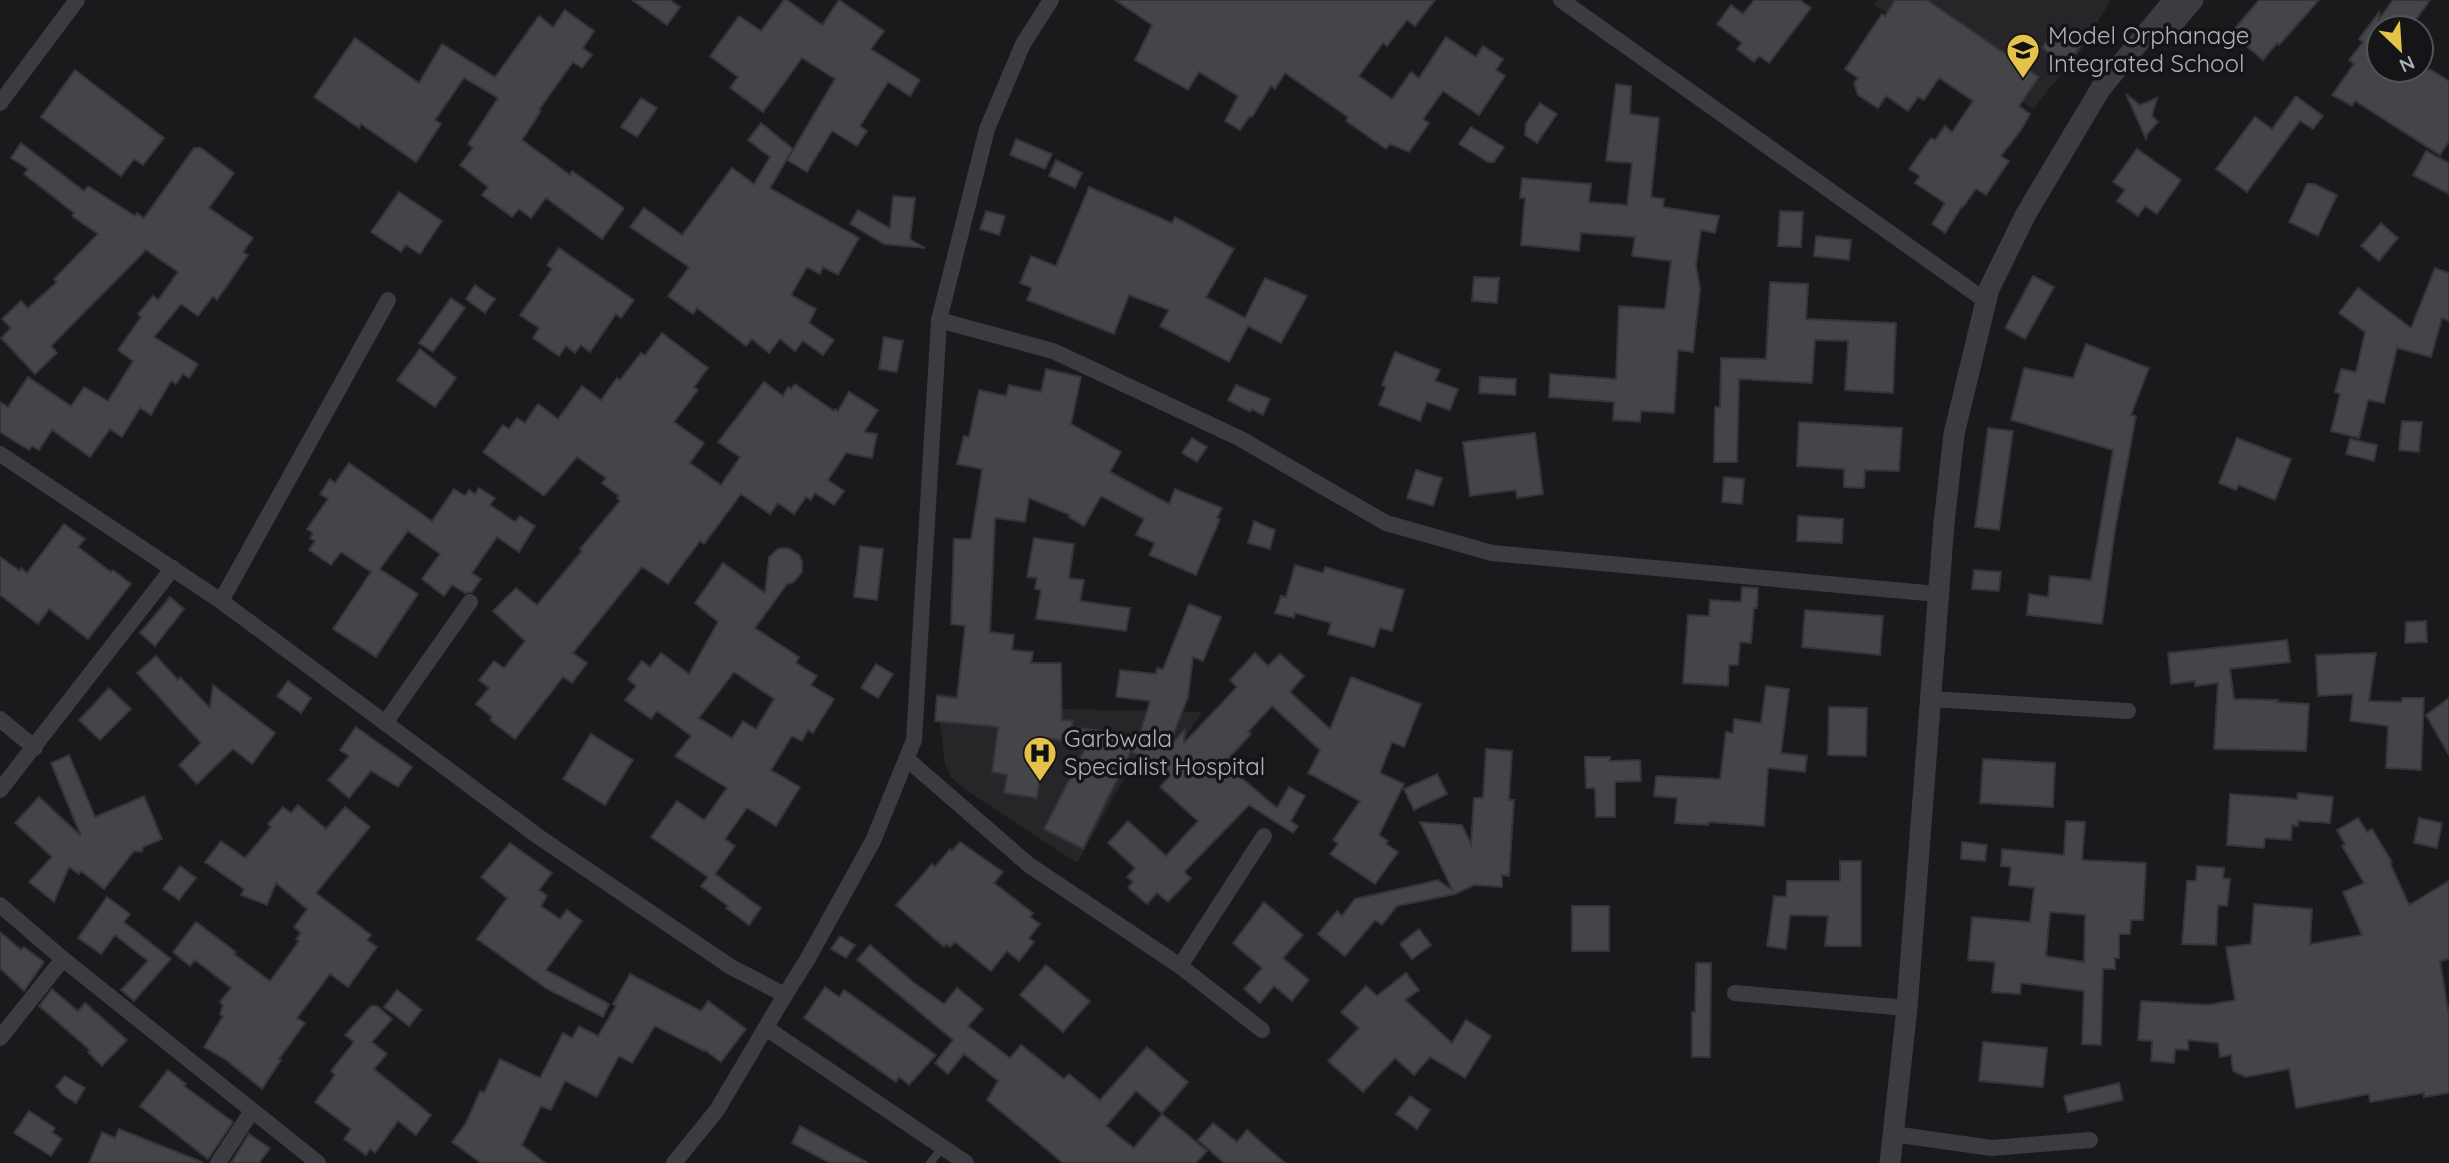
<svg xmlns="http://www.w3.org/2000/svg" width="2449" height="1163" font-family="Quicksand,sans-serif">
<style>
.built{fill:#262629}
.building{fill:#444549;stroke:#353438;stroke-width:2;fill-rule:evenodd}
.lines{fill:none;stroke-linecap:round;stroke-linejoin:round}
.service{stroke:#3b3c41;stroke-width:8}
.minor{stroke:#3b3c41;stroke-width:16}
.tertiary{stroke:#3b3c41;stroke-width:21}
.labels{text-anchor:middle;stroke-width:7;stroke-linejoin:round;paint-order:stroke}
.poi-label{font-size:24px;fill:#aeb0ba;stroke:#151517;text-anchor:start}
</style>
<rect width="100%" height="100%" fill="#1a1a1c"/>
<!-- built -->
<g class="built">
<polygon points="1877,0 2111,0 2081,50 2033,109 1874,5"/>
<polygon points="936,693 1062,709 1202,712 1162,773 1140,760 1133,773 1128,771 1077,863 964,789 951,777 945,764"/>
</g>
<!-- building -->
<g class="building">
<polygon points="632,0 670,0 680,7 667,25"/>
<polygon points="784,0 787,0 822,25 839,0 884,31 871,49 920,80 910,96 888,82 860,126 867,131 857,146 832,131 807,172 787,160 835,79 802,58 763,112 730,88 738,77 710,56 739,16 761,31"/>
<polygon points="1115,0 1435,0 1415,26 1407,20 1387,46 1383,43 1359,76 1392,99 1411,72 1419,78 1446,37 1476,57 1483,46 1503,59 1496,70 1505,76 1479,115 1443,91 1423,119 1429,123 1409,152 1390,144 1386,149 1346,121 1348,117 1285,73 1275,89 1271,86 1252,117 1250,116 1240,130 1225,121 1238,96 1199,72 1188,90 1135,60 1152,25"/>
<polygon points="1754,0 1800,0 1811,8 1769,63 1759,56 1754,62 1737,49 1742,43 1717,24 1731,5 1743,14"/>
<polygon points="1895,0 1927,0 2039,77 2019,106 2030,114 2021,130 2001,156 2009,161 1986,195 1976,189 1963,207 1962,206 1945,233 1932,224 1945,203 1915,183 1920,176 1909,169 1931,138 1935,140 1945,126 1952,132 1973,101 1939,78 1924,100 1918,97 1908,111 1886,96 1878,108 1858,95 1854,83 1858,78 1845,69 1882,14 1885,16"/>
<polygon points="2259,0 2319,0 2279,45 2277,43 2263,60 2231,33"/>
<polygon points="2393,0 2430,0 2410,28 2379,28 2379,70 2431,70 2449,81 2449,141 2440,155 2355,101 2352,106 2332,95 2354,64 2349,60 2363,42 2359,39 2379,12 2379,19"/>
<polygon points="565,10 594,31 583,48 592,55 582,68 573,62 539,110 541,111 522,140 570,175 572,171 624,208 602,239 546,198 531,218 519,209 512,217 482,195 488,187 460,165 473,148 468,144 498,98 464,78 435,120 441,124 416,162 361,124 359,128 314,97 355,38 419,83 442,44 495,77 539,16 553,27"/>
<polygon points="2053,32 2056,35 2058,32 2080,46 2068,65 2042,48"/>
<polygon points="75,70 164,138 143,165 134,159 121,176 41,117"/>
<polygon points="1616,84 1631,86 1630,114 1659,118 1651,197 1664,199 1663,207 1719,216 1715,233 1701,230 1696,265 1700,289 1693,352 1678,350 1674,413 1641,411 1640,422 1613,420 1614,402 1549,397 1550,374 1616,379 1619,306 1665,309 1671,261 1632,256 1635,237 1581,233 1579,251 1521,245 1525,198 1520,198 1522,178 1591,184 1589,202 1627,205 1632,163 1606,161"/>
<polygon points="2126,94 2140,105 2157,98 2152,116 2158,122 2147,134 2146,139"/>
<polygon points="2296,96 2323,116 2313,129 2300,121 2247,192 2216,169 2255,117 2272,129"/>
<polygon points="641,98 657,108 637,137 621,127"/>
<polygon points="1540,103 1557,114 1537,143 1525,135 1526,123"/>
<polygon points="761,123 793,149 770,188 859,238 838,275 823,267 820,274 807,267 791,295 816,309 809,323 834,340 823,355 803,341 795,351 780,339 769,353 752,339 746,346 697,308 693,314 668,296 689,267 630,227 644,208 682,235 732,168 754,184 770,157 748,140"/>
<polygon points="1471,127 1504,147 1494,162 1488,162 1459,144"/>
<polygon points="1016,139 1052,154 1045,169 1010,155"/>
<polygon points="21,143 84,191 88,186 135,216 137,213 144,218 194,148 201,148 234,173 209,208 253,238 243,252 248,255 217,300 213,296 198,316 181,304 154,337 198,364 189,378 183,374 176,384 171,381 151,415 140,408 122,437 110,429 90,457 52,430 39,450 32,446 29,450 0,432 0,402 8,407 28,377 71,406 84,387 108,401 133,361 118,350 141,317 138,314 153,296 158,300 178,272 146,250 51,346 57,353 35,374 1,338 11,328 2,319 21,301 28,308 57,282 54,279 98,234 72,216 74,213 24,174 28,169 11,158"/>
<polygon points="2137,149 2181,180 2157,214 2145,206 2138,216 2117,201 2125,190 2113,182"/>
<polygon points="2426,151 2449,163 2449,194 2413,175"/>
<polygon points="1056,160 1082,173 1075,188 1049,176"/>
<polygon points="2307,184 2314,184 2337,195 2318,236 2289,222"/>
<polygon points="1089,187 1172,223 1175,217 1234,249 1206,297 1245,318 1265,278 1307,296 1281,343 1248,326 1229,362 1160,326 1169,310 1129,295 1114,334 1027,300 1032,288 1020,283 1031,256 1056,266"/>
<polygon points="399,192 442,221 420,254 406,245 401,252 371,232"/>
<polygon points="893,196 915,198 910,239 925,248 884,244 850,224 858,210 890,228"/>
<polygon points="986,211 1005,216 999,235 980,229"/>
<polygon points="1780,211 1803,212 1801,247 1778,246"/>
<polygon points="2381,223 2398,238 2379,261 2361,246"/>
<polygon points="1816,236 1851,240 1849,260 1814,256"/>
<polygon points="559,248 634,300 621,318 616,314 590,352 581,345 575,353 566,346 559,356 533,338 539,328 520,315 552,269 547,265"/>
<polygon points="2435,268 2449,273 2449,321 2442,318 2431,357 2397,348 2384,403 2368,400 2359,438 2331,431 2340,394 2335,392 2341,369 2356,372 2365,332 2339,313 2358,288 2411,328"/>
<polygon points="2033,276 2054,287 2025,339 2005,328"/>
<polygon points="1474,277 1499,278 1497,303 1472,301"/>
<polygon points="1770,282 1808,284 1806,319 1896,323 1893,393 1845,390 1848,341 1815,340 1812,383 1739,379 1737,462 1714,462 1715,407 1720,407 1721,358 1766,359"/>
<polygon points="475,285 495,299 485,313 466,299"/>
<polygon points="451,298 465,308 433,352 419,343"/>
<polygon points="662,333 708,368 694,387 698,390 674,422 704,443 690,463 721,485 740,457 718,442 764,382 783,396 788,387 791,389 795,384 834,411 835,409 838,411 849,392 878,410 864,432 877,434 872,458 846,453 828,480 844,491 834,505 815,493 811,500 806,497 794,514 778,503 770,514 741,494 704,544 700,541 668,584 642,567 573,653 587,663 572,683 563,677 515,739 490,720 492,717 476,704 489,688 479,680 494,661 504,668 525,641 493,611 516,588 537,605 582,551 580,549 620,501 617,498 619,496 602,483 606,478 577,457 544,496 483,452 503,425 509,429 517,418 525,423 538,404 558,419 582,386 601,400 617,378 620,380 641,353 645,355"/>
<polygon points="884,337 903,341 897,372 879,369"/>
<polygon points="2086,344 2149,368 2131,415 2136,416 2115,530 2102,624 2027,615 2029,594 2048,597 2050,576 2091,580 2113,450 2011,420 2024,368 2073,378"/>
<polygon points="420,349 456,378 435,407 397,380"/>
<polygon points="1395,352 1440,370 1435,381 1458,389 1450,410 1427,402 1420,421 1379,405 1386,387 1382,385"/>
<polygon points="1046,369 1081,377 1071,424 1121,452 1110,472 1169,504 1175,489 1222,508 1217,518 1220,519 1196,575 1149,555 1155,543 1136,535 1144,519 1101,496 1084,526 1069,517 1070,515 1029,498 1025,522 995,518 990,632 1014,635 1012,650 1033,652 1031,663 1061,663 1062,720 1073,721 1072,727 1139,736 1150,701 1116,697 1120,670 1156,674 1157,668 1163,669 1189,604 1221,617 1203,661 1193,657 1188,697 1168,748 1185,729 1184,743 1237,687 1230,680 1255,653 1268,666 1280,654 1304,676 1290,692 1330,729 1351,677 1421,704 1404,747 1392,742 1380,773 1404,784 1379,835 1388,841 1386,844 1398,852 1375,884 1330,854 1338,844 1333,840 1360,801 1308,773 1320,750 1272,706 1248,732 1251,734 1224,763 1277,808 1289,787 1305,796 1291,821 1298,826 1293,833 1249,805 1184,872 1191,878 1168,902 1157,893 1147,904 1128,888 1133,882 1127,877 1135,868 1108,843 1128,821 1166,856 1198,821 1160,787 1170,776 1131,751 1083,849 1044,829 1087,745 1046,738 1037,798 1004,793 1007,775 992,772 998,727 935,721 937,696 957,698 965,626 951,624 954,539 971,539 981,477 982,469 957,464 964,436 969,437 979,390 1006,396 1009,385 1041,392"/>
<polygon points="1480,377 1516,379 1515,395 1479,393"/>
<polygon points="1236,385 1270,399 1263,415 1252,409 1250,412 1228,400"/>
<polygon points="2402,421 2422,422 2419,452 2399,450"/>
<polygon points="1799,422 1902,428 1899,471 1865,470 1864,488 1844,487 1844,469 1797,466"/>
<polygon points="1988,428 2013,431 1999,530 1975,527"/>
<polygon points="1535,433 1543,494 1517,498 1516,490 1470,496 1463,442"/>
<polygon points="1192,438 1207,447 1197,462 1182,453"/>
<polygon points="2237,438 2291,459 2275,500 2239,485 2236,490 2219,483"/>
<polygon points="2350,439 2377,445 2374,461 2346,454"/>
<polygon points="349,463 432,521 454,489 465,496 469,490 475,494 479,488 495,498 490,505 515,522 520,516 535,526 519,552 497,537 472,573 481,579 472,592 465,593 452,585 444,596 422,579 440,554 408,531 380,569 418,594 376,657 333,629 371,572 341,552 331,565 309,550 315,541 310,538 313,533 307,529 328,499 320,494 330,479 335,483"/>
<polygon points="1416,470 1442,478 1433,506 1407,498"/>
<polygon points="1724,477 1744,479 1742,504 1722,502"/>
<polygon points="1798,516 1843,519 1842,543 1797,541"/>
<polygon points="1254,521 1275,530 1270,549 1248,543"/>
<polygon points="64,524 85,539 78,547 111,572 113,570 131,584 88,639 49,609 38,624 0,595 0,557 20,571 21,568 27,573"/>
<polygon points="1034,538 1074,544 1069,578 1084,580 1080,601 1130,608 1126,631 1036,619 1041,590 1035,589 1037,578 1027,577"/>
<polygon points="860,546 883,549 877,600 854,597"/>
<path d="M784,548L790,549L799,555L802,561V572L794,582L787,584L755,628L799,657L796,663L817,676L811,685L834,699L813,733L808,730L802,741L792,736L771,770L800,787L776,826L747,808L725,839L735,846L715,874L761,908L749,925L726,908L728,906L701,886L708,877L651,837L677,801L704,820L727,788L675,756L691,736L657,711L651,719L625,700L636,686L628,679L642,661L650,667L661,653L689,674L718,622L695,603L723,563L765,593L769,557L778,549ZM734,672L774,699L756,729L743,721L732,738L699,718Z"/>
<polygon points="1295,565 1323,573 1325,567 1404,590 1392,631 1380,628 1374,647 1328,634 1331,623 1295,613 1294,618 1275,613 1281,596 1286,597"/>
<polygon points="1974,570 2001,572 1999,591 1972,589"/>
<polygon points="1742,587 1758,588 1757,608 1754,608 1751,643 1740,642 1738,665 1729,665 1728,686 1683,683 1688,615 1709,616 1710,600 1741,602"/>
<polygon points="170,597 184,609 155,646 140,633"/>
<polygon points="1805,610 1883,616 1880,655 1802,647"/>
<polygon points="2426,621 2427,642 2405,643 2406,622"/>
<polygon points="2287,640 2290,662 2230,669 2234,699 2278,700 2277,702 2309,704 2306,751 2214,749 2218,683 2195,686 2195,681 2171,684 2168,653"/>
<polygon points="2376,653 2369,701 2402,702 2402,698 2424,698 2421,770 2386,768 2388,726 2350,721 2353,694 2318,696 2316,655"/>
<polygon points="156,656 178,680 180,677 210,708 213,685 275,733 252,764 233,749 197,784 179,765 201,743 137,673"/>
<polygon points="876,664 893,674 878,698 861,688"/>
<polygon points="288,681 311,698 301,713 277,696"/>
<polygon points="1766,686 1789,689 1781,753 1807,756 1805,772 1768,768 1764,826 1708,822 1708,825 1675,823 1677,798 1654,796 1656,776 1720,779 1726,732 1733,733 1734,719 1761,723"/>
<polygon points="109,688 131,709 100,740 79,720"/>
<polygon points="2449,698 2449,755 2426,715"/>
<polygon points="1829,707 1867,708 1866,756 1828,755"/>
<polygon points="356,727 412,767 398,787 371,771 349,798 328,780 349,756 340,750"/>
<polygon points="591,734 633,760 605,805 563,779"/>
<polygon points="1486,749 1512,751 1509,800 1514,800 1509,876 1502,875 1502,887 1474,885 1455,894 1397,906 1382,925 1375,920 1345,956 1318,934 1337,911 1342,916 1355,899 1438,880 1453,891 1420,822 1462,825 1471,844 1474,798 1483,798"/>
<polygon points="69,755 95,817 144,796 162,839 143,847 142,852 134,851 104,889 81,871 79,874 69,867 54,902 29,882 52,857 15,823 39,797 81,836 51,763"/>
<polygon points="1585,757 1610,757 1610,761 1640,760 1641,781 1615,782 1615,817 1596,817 1595,788 1586,788"/>
<polygon points="1983,759 2055,763 2053,807 1980,803"/>
<polygon points="1437,774 1447,794 1414,810 1404,789"/>
<polygon points="2298,793 2333,797 2330,823 2298,821 2298,826 2292,825 2291,840 2265,838 2264,848 2227,845 2230,794 2297,799"/>
<polygon points="298,805 326,829 345,807 370,827 316,893 371,935 367,940 377,947 348,987 330,974 297,1018 305,1023 279,1059 281,1060 262,1089 226,1060 204,1047 223,1016 220,1014 223,1005 220,1002 231,988 195,960 190,966 173,952 196,922 236,952 234,954 270,981 299,941 296,939 301,933 294,927 307,909 276,883 267,905 241,895 244,889 205,862 221,841 245,858 271,827 268,824 283,807 291,813"/>
<polygon points="2358,818 2367,832 2372,829 2392,862 2390,863 2409,905 2449,881 2449,959 2440,961 2449,1015 2449,1093 2424,1097 2424,1093 2370,1102 2369,1094 2296,1108 2289,1069 2246,1077 2233,1071 2231,1055 2220,1057 2218,1043 2188,1040 2188,1050 2175,1049 2174,1063 2151,1061 2152,1041 2138,1040 2141,1001 2208,1005 2235,1000 2226,947 2251,944 2254,904 2312,909 2310,944 2362,935 2343,892 2364,883 2342,846 2345,844 2337,830"/>
<polygon points="2419,818 2442,823 2437,848 2414,843"/>
<path d="M2066,821L2085,822L2082,860L2146,863L2143,920H2131L2130,934H2119V958H2115V969H2103L2101,1045L2082,1044L2084,991L2021,983L2020,994L1992,992L1995,962L1968,960L1972,917L2030,922L2034,888L2009,885L2011,867L2001,866L2002,849L2064,855ZM2050,912L2085,915L2084,962L2046,956Z"/>
<polygon points="960,842 1003,872 994,883 1033,913 1030,917 1040,924 1029,938 1034,942 1019,961 1007,951 991,971 955,942 950,947 946,944 944,947 896,905 932,864 935,867 950,849 952,851"/>
<polygon points="1962,842 1987,845 1985,861 1961,859"/>
<polygon points="510,843 552,873 539,890 547,896 541,906 560,919 567,910 582,921 546,970 609,1004 603,1017 547,989 477,939 507,898 481,877"/>
<polygon points="1840,861 1861,861 1861,946 1825,946 1828,916 1790,915 1786,949 1767,946 1774,896 1786,897 1787,881 1840,881"/>
<polygon points="180,866 196,878 179,900 163,889"/>
<polygon points="2197,866 2224,868 2223,878 2230,879 2227,906 2218,905 2216,945 2182,944 2187,881 2196,881"/>
<polygon points="107,897 130,914 124,922 171,959 134,1001 121,990 148,961 115,935 101,954 78,938"/>
<polygon points="1264,902 1303,935 1283,958 1309,980 1292,1001 1274,986 1260,1003 1244,989 1262,968 1233,943"/>
<rect x="1572" y="906" width="37" height="45"/>
<polygon points="1419,929 1431,945 1412,959 1400,944"/>
<polygon points="0,932 21,950 24,947 44,962 24,991 0,968"/>
<polygon points="840,936 855,945 846,958 831,949"/>
<polygon points="870,945 913,982 944,1004 957,988 983,1009 968,1026 1010,1058 1021,1045 1064,1079 1069,1074 1100,1100 1147,1047 1188,1082 1162,1113 1136,1091 1106,1126 1134,1148 1162,1114 1207,1151 1196,1163 1063,1163 987,1100 998,1081 964,1054 948,1074 935,1063 953,1040 857,960"/>
<polygon points="1696,963 1711,963 1710,1057 1692,1057 1692,1012 1695,1012"/>
<polygon points="1046,965 1090,1001 1063,1032 1020,995"/>
<polygon points="1406,973 1419,990 1405,1000 1452,1043 1466,1020 1491,1036 1465,1078 1430,1057 1414,1075 1395,1058 1363,1092 1328,1061 1359,1028 1341,1012 1366,986 1377,996"/>
<polygon points="630,974 701,1011 708,1001 746,1029 721,1062 705,1050 704,1051 655,1026 632,1063 619,1056 597,1097 565,1081 551,1110 541,1106 522,1145 545,1163 481,1163 452,1142 466,1123 480,1091 484,1093 500,1059 540,1078 563,1033 572,1038 579,1026 598,1036 616,1006 613,1004"/>
<polygon points="825,987 839,997 844,990 936,1055 909,1085 899,1077 896,1082 804,1018"/>
<polygon points="52,989 78,1011 85,1003 127,1040 102,1066 88,1052 90,1050 39,1006"/>
<polygon points="397,990 422,1010 409,1026 384,1007"/>
<polygon points="371,1006 377,1006 392,1019 372,1042 387,1054 374,1069 431,1115 416,1135 398,1121 375,1153 370,1149 366,1155 344,1139 351,1129 315,1102 335,1075 331,1071 354,1042 345,1035"/>
<polygon points="1983,1042 2047,1048 2043,1087 1979,1081"/>
<polygon points="168,1070 186,1084 184,1086 233,1122 208,1159 140,1106"/>
<polygon points="65,1076 85,1088 76,1103 63,1095 56,1086"/>
<polygon points="2119,1083 2123,1100 2068,1112 2064,1096"/>
<polygon points="1410,1096 1430,1110 1417,1129 1396,1114"/>
<polygon points="29,1111 55,1128 52,1132 62,1139 51,1156 14,1133"/>
<polygon points="1213,1123 1237,1142 1247,1130 1285,1163 1224,1163 1198,1140"/>
<polygon points="800,1126 868,1163 830,1163 792,1143"/>
<polygon points="119,1129 202,1162 202,1163 89,1163 102,1132 115,1138"/>
<polygon points="249,1134 270,1148 259,1163 231,1163"/>
</g>
<g class="lines">
<!-- service -->
<polyline class="service" points="930,1163 943,1147"/>
<!-- minor -->
<g class="minor">
<polyline points="1561,0 1986,301"/>
<polyline points="0,103 77,0"/>
<polyline points="939,320 1053,351 1239,438 1386,523 1492,553 1937,594"/>
<polyline points="0,454 221,601 539,837 731,967 785,995 807,960 873,841 914,740 939,320 987,129 1023,44 1051,0"/>
<polyline points="221,601 388,300"/>
<polyline points="1931,699 2128,711"/>
<polyline points="0,719 35,748"/>
<polyline points="385,723 470,602"/>
<polyline points="908,760 1029,865 1180,966 1262,1030"/>
<polyline points="0,790 173,568"/>
<polyline points="0,905 63,959 318,1163"/>
<polyline points="1180,966 1264,836"/>
<polyline points="1735,993 1907,1008"/>
<polyline points="766,1028 966,1163"/>
<polyline points="0,1038 63,959"/>
<polyline points="1893,1134 1992,1148 2090,1140"/>
<polyline points="218,1163 252,1111"/>
<polyline points="674,1163 717,1110 785,995"/>
</g>
<!-- tertiary -->
<g class="tertiary">
<polyline points="2170,27 2193,0"/>
<polyline points="1890,1163 1907,1008 1944,523 1954,434 1986,301 1989,289 2026,214 2101,88 2174,0"/>
</g>
</g>
<!-- icons -->
<defs>
<symbol id="school-pin" viewBox="-11 -11 22 30"><path d="M0 17L-7.5 6A9.5 9.5 0 1 1 7.5 6Z" fill="#e5c249" stroke="#151517"/><path d="M0-5L7-2L0 1L-7-2ZM-4 1L0 2.5L4 1V4Q0 6-4 4Z" fill="#111"/></symbol>
<symbol id="hospital-pin" viewBox="-11 -11 22 30"><path d="M0 17L-7.5 6A9.5 9.5 0 1 1 7.5 6Z" fill="#e5c249" stroke="#151517"/><path d="M-5-5h3v3.5h4V-5h3V5h-3V1.5h-4V5h-3Z" fill="#111"/></symbol>
</defs>
<g fill-rule="evenodd">
<use href="#school-pin" x="2004" y="31" width="38" height="52"/>
<use href="#hospital-pin" x="1021" y="734" width="38" height="52"/>
</g>
<g class="labels">
<!-- poi labels -->
<g class="poi-label">
<text x="2048" y="44">Model Orphanage<tspan x="2048" dy="28">Integrated School</tspan></text>
<text x="1064" y="747">Garbwala<tspan x="1064" dy="28">Specialist Hospital</tspan></text>
</g>
</g>
<!-- north arrow -->
<g transform="translate(2400 49) rotate(155)"><circle r="33" fill="#151517" stroke="#525358" stroke-width="2"/>
<path d="M0-5L12 26L0 18L-12 26Z" fill="#e5c249"/>
<text y="-10" font-size="19" font-weight="bold" text-anchor="middle" fill="#aeb0ba">N</text>
</g>
</svg>
